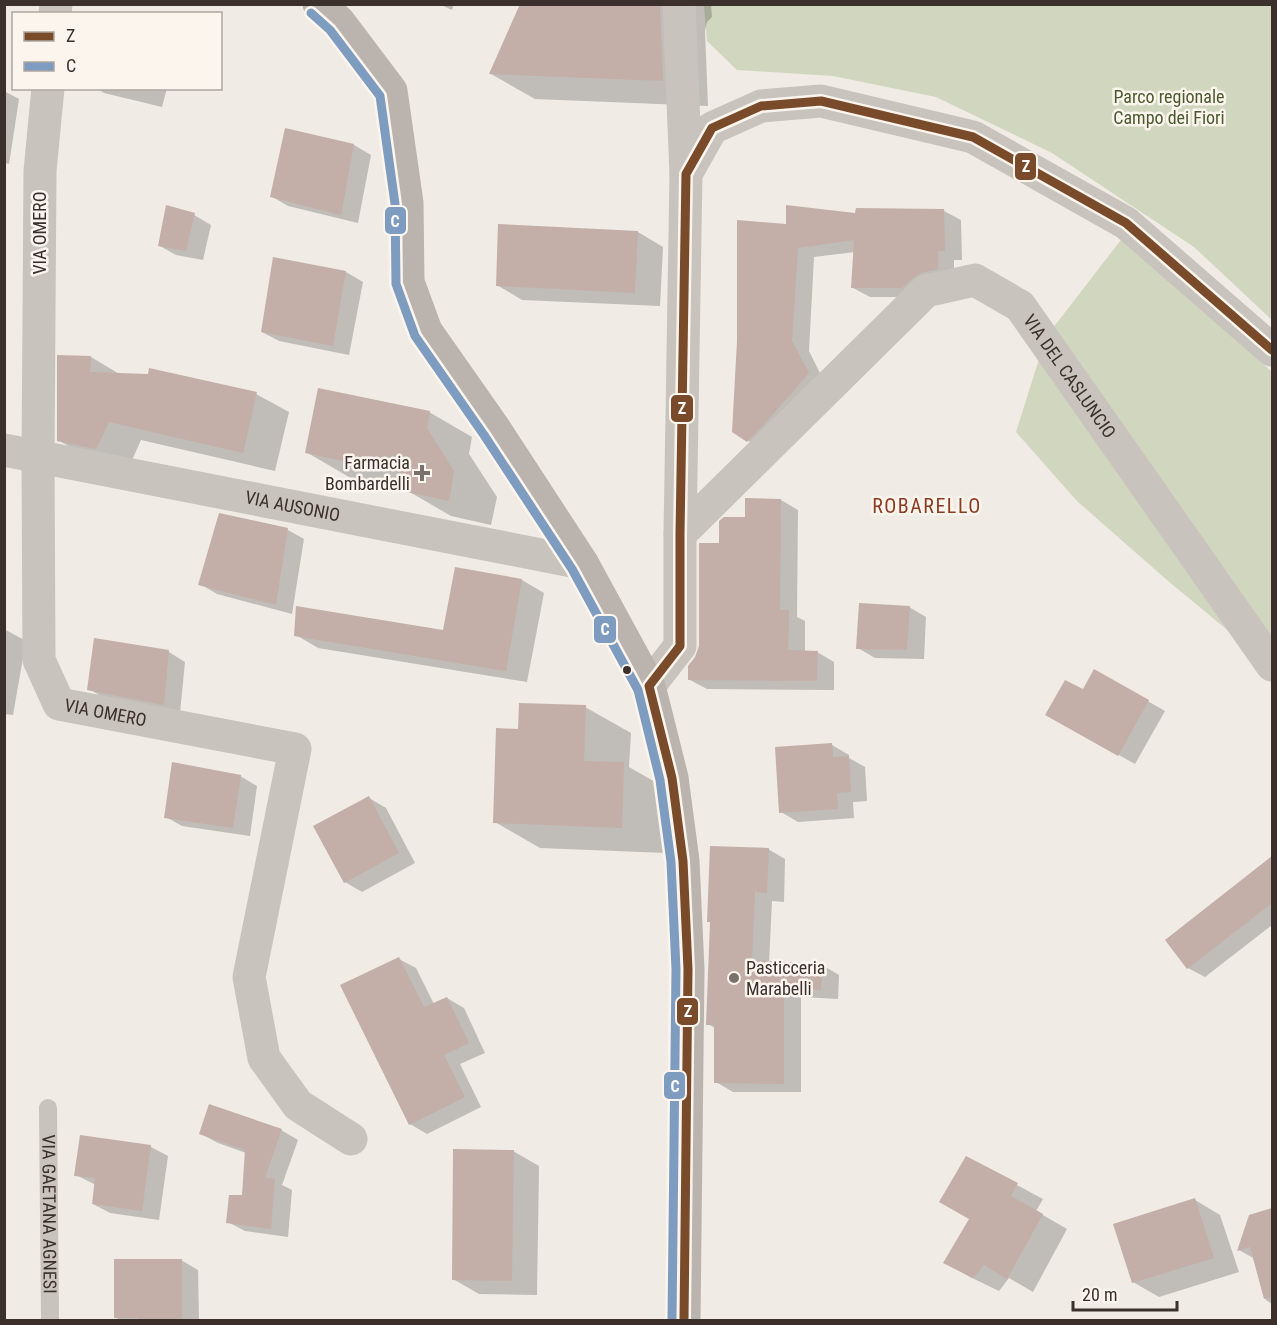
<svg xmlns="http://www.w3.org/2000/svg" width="1277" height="1325" font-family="'Roboto Condensed',sans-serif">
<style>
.green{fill:#d1d6bf}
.shadow{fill:#0003}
.building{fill:#c3afa7}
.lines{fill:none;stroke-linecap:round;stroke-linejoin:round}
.service{stroke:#c9c3be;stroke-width:18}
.minor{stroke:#c9c3be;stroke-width:33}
.secondary{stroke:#bab3ae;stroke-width:33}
.bus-1-casing{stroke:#fbf5ee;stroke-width:14}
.bus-2-casing{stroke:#fbf5ee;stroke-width:14}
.bus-1{stroke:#7a4b2a;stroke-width:9}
.bus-2{stroke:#7d9cbf;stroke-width:9}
.poi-dot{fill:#7a716c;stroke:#fbf5ee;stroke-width:2}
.bus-dot{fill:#3b302b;stroke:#fbf5ee;stroke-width:2}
.labels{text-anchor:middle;stroke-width:5;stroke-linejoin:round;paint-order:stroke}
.park-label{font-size:18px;fill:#4a5a2e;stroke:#fbf5ee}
.street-label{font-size:18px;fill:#3b302b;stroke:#fbf5ee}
.poi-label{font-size:18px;fill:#3b302b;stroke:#fbf5ee;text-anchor:end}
.neighbourhood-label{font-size:20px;letter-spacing:1.5px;fill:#8c3b22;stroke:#fbf5ee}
.line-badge{stroke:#fbf5ee;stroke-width:2}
.badge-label{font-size:16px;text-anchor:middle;font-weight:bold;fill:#fff}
</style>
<rect width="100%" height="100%" fill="#f0ebe5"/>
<!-- green -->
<g class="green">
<polygon points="704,5 1272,5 1272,320 1194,247 1052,153 936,97 833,76 737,70 707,41"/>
<polygon points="1124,236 1272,372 1272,667 1167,580 1077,501 1016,432 1046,337"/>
</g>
<!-- shadow -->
<g class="shadow">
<polygon points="439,4 454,4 452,10"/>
<polygon points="521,4 711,4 712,17 707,22 705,31 708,106 535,99 491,74"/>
<polygon points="97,88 167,88 162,107 104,93"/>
<polygon points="4,91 19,99 9,164 4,163"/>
<polygon points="286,129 354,145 371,155 358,223 288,206 271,196"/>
<polygon points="944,211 961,220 962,260 954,260 954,278 920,297 870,297 853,288 855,252 814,257 809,351 825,383 764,450 747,440 787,226 857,215"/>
<polygon points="194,215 211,225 203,260 176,255 160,246"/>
<polygon points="638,232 663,247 660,306 522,300 497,285"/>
<polygon points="346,272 363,282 349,355 279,341 262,332"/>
<polygon points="91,357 121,375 256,394 289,412 275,471 141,440 129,467 91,459 58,440"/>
<polygon points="429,412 472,437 469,454 497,497 491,525 451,516 408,491 409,489 349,477 306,452"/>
<polygon points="781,500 798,510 797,617 805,621 805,652 817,652 834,662 834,690 707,689 690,680 697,658 721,545 746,519"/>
<polygon points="288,530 304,539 292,614 217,594 200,584"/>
<polygon points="456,568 522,580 544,593 527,682 318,648 296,635 444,631"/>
<polygon points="909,607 926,617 924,659 875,658 858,648"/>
<polygon points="4,629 26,641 13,715 4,714"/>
<polygon points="169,652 185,662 180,713 106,699 89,689"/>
<polygon points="1095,671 1165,711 1135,764 1047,715 1083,691"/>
<polygon points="585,707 631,733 629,767 669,790 666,853 540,848 495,822 520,731"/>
<polygon points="832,745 849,755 849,758 865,767 867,801 853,802 854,818 798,822 781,812"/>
<polygon points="240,776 257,786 250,836 182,826 166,817"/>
<polygon points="369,798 386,808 415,863 362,892 345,882"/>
<polygon points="768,849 785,859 784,902 772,901 769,963 822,965 839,975 838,999 801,997 801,1092 733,1092 716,1082 715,1028 708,1024 712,923 709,922"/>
<polygon points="1272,858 1272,925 1205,977 1188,968 1167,940"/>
<polygon points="399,959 416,968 434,1004 447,998 464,1008 485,1053 460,1064 481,1107 427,1134 410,1124"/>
<polygon points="281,1130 298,1140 282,1185 292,1190 288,1237 245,1231 228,1222 243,1197 246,1153 218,1143 201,1134"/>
<polygon points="81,1137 151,1147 168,1156 159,1220 110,1213 93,1204 96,1185 76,1175"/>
<polygon points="513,1151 539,1166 537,1295 479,1294 453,1279"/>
<polygon points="967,1158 1043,1199 1036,1211 1067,1229 1033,1292 1009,1278 999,1291 970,1277 945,1263 971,1219"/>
<polygon points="1195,1200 1220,1215 1239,1272 1159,1297 1133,1282"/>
<polygon points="1266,1211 1272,1215 1272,1304 1266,1300 1255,1259 1239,1250"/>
<polygon points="181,1260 198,1270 199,1320 121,1320 116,1318"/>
</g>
<!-- building -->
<g class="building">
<polygon points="520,4 660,4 663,81 489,74"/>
<polygon points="285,128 354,144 341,215 270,197"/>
<polygon points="166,205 195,213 186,251 158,246"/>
<polygon points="786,205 855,213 856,208 944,209 945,251 938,251 938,269 921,273 913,278 902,288 851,288 854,240 798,248 792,341 809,373 768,420 747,442 732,432 737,341 737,220 786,224"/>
<polygon points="498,224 638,231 635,293 496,286"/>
<polygon points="273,257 346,271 333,346 261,332"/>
<polygon points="57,355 91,356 90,372 148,374 149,368 257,392 243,453 109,422 96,449 57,441"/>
<polygon points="318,388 430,411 427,428 454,471 449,501 406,492 410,475 305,453"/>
<polygon points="745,498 781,499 780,610 789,610 788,650 818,651 817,681 688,680 688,666 695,657 699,646 699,543 719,543 719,521 724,517 745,517"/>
<polygon points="219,513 288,528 276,605 198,585"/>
<polygon points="455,567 522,579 506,671 294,636 296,606 443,630"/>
<polygon points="859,603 910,606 907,650 856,649"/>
<polygon points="94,638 169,650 164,705 87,690"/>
<polygon points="1094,669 1149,700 1118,756 1045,715 1065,680 1083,689"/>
<polygon points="519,703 586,705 584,761 624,762 622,828 493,823 496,728 518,729"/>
<polygon points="832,743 833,757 849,756 851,792 837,793 838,809 779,813 775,747"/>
<polygon points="172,762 241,775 233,828 164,818"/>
<polygon points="369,796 399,853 344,883 313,826"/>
<polygon points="710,846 769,848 767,893 755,892 752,960 823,964 821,990 784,988 784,1084 714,1083 714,1025 706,1025 710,922 707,922"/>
<polygon points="1272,856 1272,903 1187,969 1165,940"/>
<polygon points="399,957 424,1007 447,997 469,1043 444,1055 465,1097 409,1125 340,985"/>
<polygon points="209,1104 282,1129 265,1178 275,1179 271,1229 226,1223 229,1195 242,1195 245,1150 199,1134"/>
<polygon points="80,1135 151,1145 142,1211 92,1204 95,1178 74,1176"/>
<polygon points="453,1149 514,1150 512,1281 452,1280"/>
<polygon points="966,1156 1018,1183 1011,1196 1043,1214 1007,1279 984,1265 973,1278 943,1263 969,1219 939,1202"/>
<polygon points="1195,1198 1214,1258 1132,1283 1113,1224"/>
<polygon points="1272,1208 1272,1297 1264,1299 1250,1247 1237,1251 1249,1215"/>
<polygon points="114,1259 182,1259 182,1320 138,1320 138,1318 114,1318"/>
</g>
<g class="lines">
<!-- service -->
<path class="service" id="s1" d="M48,1108L50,1320"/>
<!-- minor -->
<g class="minor">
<polyline points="55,14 56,4"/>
<path id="s2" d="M48,88L40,171L38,458L39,660L59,704L295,749L249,977L264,1058L298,1105L351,1139"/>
<polyline points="686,174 712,128 761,106 821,101 973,137 1126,223 1272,350"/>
<path id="s3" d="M4,450L582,563"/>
<path id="s4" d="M680,534L926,291L975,280L1020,306L1272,665"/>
<polyline points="649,686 680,646 680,534 686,174 679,4"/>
</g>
<!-- secondary -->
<polyline class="secondary" points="319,4 339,22 391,91 407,203 408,282 426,331 494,428 582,563 649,686 672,778 683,861 688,969 684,1320"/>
<defs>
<polyline id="bus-1" points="684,1320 688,969 683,861 672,778 649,686 680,646 680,534 686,174 712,128 761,106 821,101 973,137 1126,223 1272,350"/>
<polyline id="bus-2" points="311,13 330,30 380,96 395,204 396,284 415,336 484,435 572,569 638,690 660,780 671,862 676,969 672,1320"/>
</defs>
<!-- bus-1 casing -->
<use href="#bus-1" class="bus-1-casing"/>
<!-- bus-2 casing -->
<use href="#bus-2" class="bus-2-casing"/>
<!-- bus-1 -->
<use href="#bus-1" class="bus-1"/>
<!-- bus-2 -->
<use href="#bus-2" class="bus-2"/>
</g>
<!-- markers -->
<g class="poi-dot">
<path d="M419 464h6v6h6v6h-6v6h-6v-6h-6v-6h6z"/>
<circle cx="734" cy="978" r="6"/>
</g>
<circle class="bus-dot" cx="627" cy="670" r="5"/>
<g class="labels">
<!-- park labels -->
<g class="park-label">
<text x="1169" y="103">Parco regionale<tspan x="1169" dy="21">Campo dei Fiori</tspan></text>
</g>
<!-- street labels -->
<g class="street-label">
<text transform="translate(40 233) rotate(-90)" y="6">VIA OMERO</text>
<text dy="6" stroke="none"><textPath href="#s4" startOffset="534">VIA DEL CASLUNCIO</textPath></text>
<text dy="6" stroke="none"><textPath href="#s3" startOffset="294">VIA AUSONIO</textPath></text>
<text dy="6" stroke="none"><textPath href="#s2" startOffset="668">VIA OMERO</textPath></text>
<text dy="6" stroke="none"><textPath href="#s1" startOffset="106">VIA GAETANA AGNESI</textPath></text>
</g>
<!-- poi labels -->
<g class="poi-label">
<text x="410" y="469">Farmacia<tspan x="410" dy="21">Bombardelli</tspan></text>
<text x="746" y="974" text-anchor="start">Pasticceria<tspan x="746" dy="21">Marabelli</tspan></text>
</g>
<!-- neighbourhood labels -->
<g class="neighbourhood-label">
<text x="927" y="513">ROBARELLO</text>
</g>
</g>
<g class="line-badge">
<rect x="1014" y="152" width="23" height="29" rx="6" fill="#7a4b2a"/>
<rect x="384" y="206" width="23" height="29" rx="6" fill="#7d9cbf"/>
<rect x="670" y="394" width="24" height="29" rx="6" fill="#7a4b2a"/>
<rect x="593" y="615" width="24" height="29" rx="6" fill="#7d9cbf"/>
<rect x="676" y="997" width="23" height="29" rx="6" fill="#7a4b2a"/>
<rect x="663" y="1071" width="23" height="29" rx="6" fill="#7d9cbf"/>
</g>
<g class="badge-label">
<text x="1026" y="172">Z</text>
<text x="395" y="227">C</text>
<text x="682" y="414">Z</text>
<text x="605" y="635">C</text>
<text x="688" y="1017">Z</text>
<text x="675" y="1092">C</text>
</g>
<!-- border -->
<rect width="1277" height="1325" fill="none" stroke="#3b302b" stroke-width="12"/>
<!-- legend -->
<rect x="12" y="12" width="210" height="78" fill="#fbf5ee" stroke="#aea6a0" stroke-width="1.5"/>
<rect x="24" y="32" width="30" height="9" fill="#7a4b2a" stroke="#aea6a0" stroke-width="1.5"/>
<text x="66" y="42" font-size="18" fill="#3b302b">Z</text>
<rect x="24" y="62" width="30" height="9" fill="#7d9cbf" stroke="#aea6a0" stroke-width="1.5"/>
<text x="66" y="72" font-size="18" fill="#3b302b">C</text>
<!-- scale -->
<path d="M1073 1301v9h104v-9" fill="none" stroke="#3b302b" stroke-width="3"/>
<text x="1082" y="1301" font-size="18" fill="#3b302b" stroke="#fbf5ee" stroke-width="4.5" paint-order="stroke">20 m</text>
</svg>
